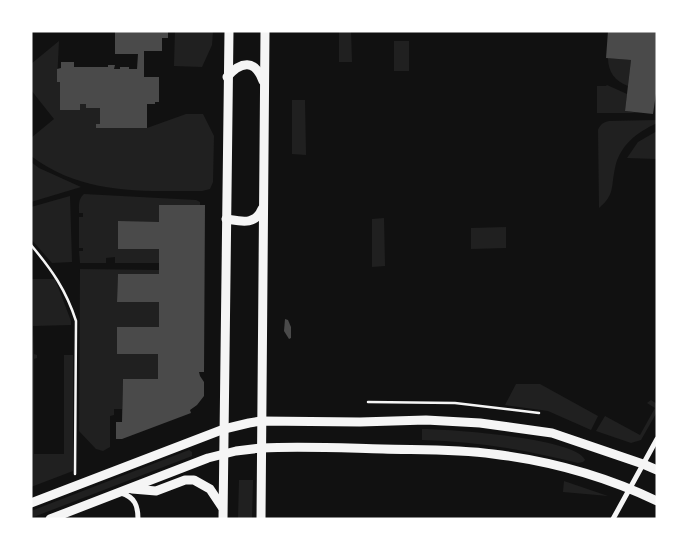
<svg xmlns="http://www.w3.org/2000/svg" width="688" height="550" font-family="'IBM Plex Sans',sans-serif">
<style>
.green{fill:#202020}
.building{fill:#4a4a4a}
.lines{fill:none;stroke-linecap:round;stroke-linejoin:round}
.path{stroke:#f5f5f5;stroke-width:2.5}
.minor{stroke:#f5f5f5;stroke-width:5}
.tertiary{stroke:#f5f5f5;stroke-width:9}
</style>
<rect width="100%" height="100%" fill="#111"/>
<!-- green -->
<g class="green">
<polygon points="175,31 213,31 212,45 202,67 174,66"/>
<polygon points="339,31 351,31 352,62 339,62"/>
<path d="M59,41L57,82H60L80,110V104H86V108H100V124L97,128H147L186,114H203L214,136L213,182L210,189L202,191C141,191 83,195 31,156V138L54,119L31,90V64Z"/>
<rect x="394" y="41" width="15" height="30"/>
<path d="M608,58L631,60L628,86C615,81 608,72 608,58Z"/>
<polygon points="607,85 627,94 625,111 638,113 597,113 597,86 606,86"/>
<polygon points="292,100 305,100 306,155 292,154"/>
<path d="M657,120V123C636,133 620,145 615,168C611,186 615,195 599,208L598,130C600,125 603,122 609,121Z"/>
<polygon points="657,131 657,207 656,159 627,158 638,142"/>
<polygon points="31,162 39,168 81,187 31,202"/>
<path d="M84,194L196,200L200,202V205H160L159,222H118V249H159V263H115V257L106,258V263H80L79,251H83V248H79V217H83V213H79C79,206 78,199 84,194Z"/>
<polygon points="70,196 72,262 52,263 31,239 31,207"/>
<polygon points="384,218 385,266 372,267 372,219"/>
<polygon points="506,227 506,248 471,249 471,228"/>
<polygon points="80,269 159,270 159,274 118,275 117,301 159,302 159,327 117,327 117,354 158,354 158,379 123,379 122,409 114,409 114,415 110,416 110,447 103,451 96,449 79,431"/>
<polygon points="31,279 55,279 71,321 71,325 33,326 34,354 37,355 37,358 34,359 34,454 64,454 64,355 73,355 73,471 31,487"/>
<polygon points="516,384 540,384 598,416 591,430 548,411 505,405"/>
<polygon points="651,400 657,404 657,412 641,440 631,443 596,431 605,416 640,435 655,408 647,403"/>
<path d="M422,429C447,429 577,438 585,460L583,462L578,463C526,450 475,441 422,440Z"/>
<polygon points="189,450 192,452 192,456 31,518 31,511"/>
<polygon points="239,480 253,480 252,519 238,519"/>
<polygon points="564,481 608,496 563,492"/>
</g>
<!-- building -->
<g class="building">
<polygon points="115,31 168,31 168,38 162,38 162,51 144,51 144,77 159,77 159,102 155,102 155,104 147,104 147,128 96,128 96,124 100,124 100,108 86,108 86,104 80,104 80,110 60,110 60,82 57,82 57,69 61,68 61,62 74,62 74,67 108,67 108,65 115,65 114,69 120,69 120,67 129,67 129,69 137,69 138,54 115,54"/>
<polygon points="608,31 657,31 657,87 653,114 625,111 631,60 606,58"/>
<polygon points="159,205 205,205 204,372 199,372 200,376 204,382 204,396 197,405 190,410 191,413 122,439 116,439 116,422 122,422 123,379 158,379 158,354 117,354 117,327 159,327 159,302 117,302 118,274 159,274 159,249 118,249 118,221 159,222"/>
<polygon points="285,319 288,320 291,327 291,338 289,339 284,331"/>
</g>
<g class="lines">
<!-- path -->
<g class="path">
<path d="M31,245C52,270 66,290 76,321L75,474"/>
<polyline points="368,402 455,403 539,413"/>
</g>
<!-- minor -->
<g class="minor">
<path d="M121,493C135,497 138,506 138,519"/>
<polyline points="613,519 657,439"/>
</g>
<!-- tertiary -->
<g class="tertiary">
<path d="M227,77C241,61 255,59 263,81"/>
<path d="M226,219C240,221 255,226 262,209"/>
<polyline points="132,489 156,491 185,480 194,480 210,489 222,507"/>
<polyline points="31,503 224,429 249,423 261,421 360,422 426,420 480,423 552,433 643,464 657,470"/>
<path d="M50,519L208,458L236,451L261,448C302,446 342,448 383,449C420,450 457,449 493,454C551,461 605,476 657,501"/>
<polyline points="223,519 229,31"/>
<polyline points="261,519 265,31"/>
</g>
</g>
<!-- border -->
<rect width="688" height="550" fill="none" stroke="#ffffff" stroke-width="65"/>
</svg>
